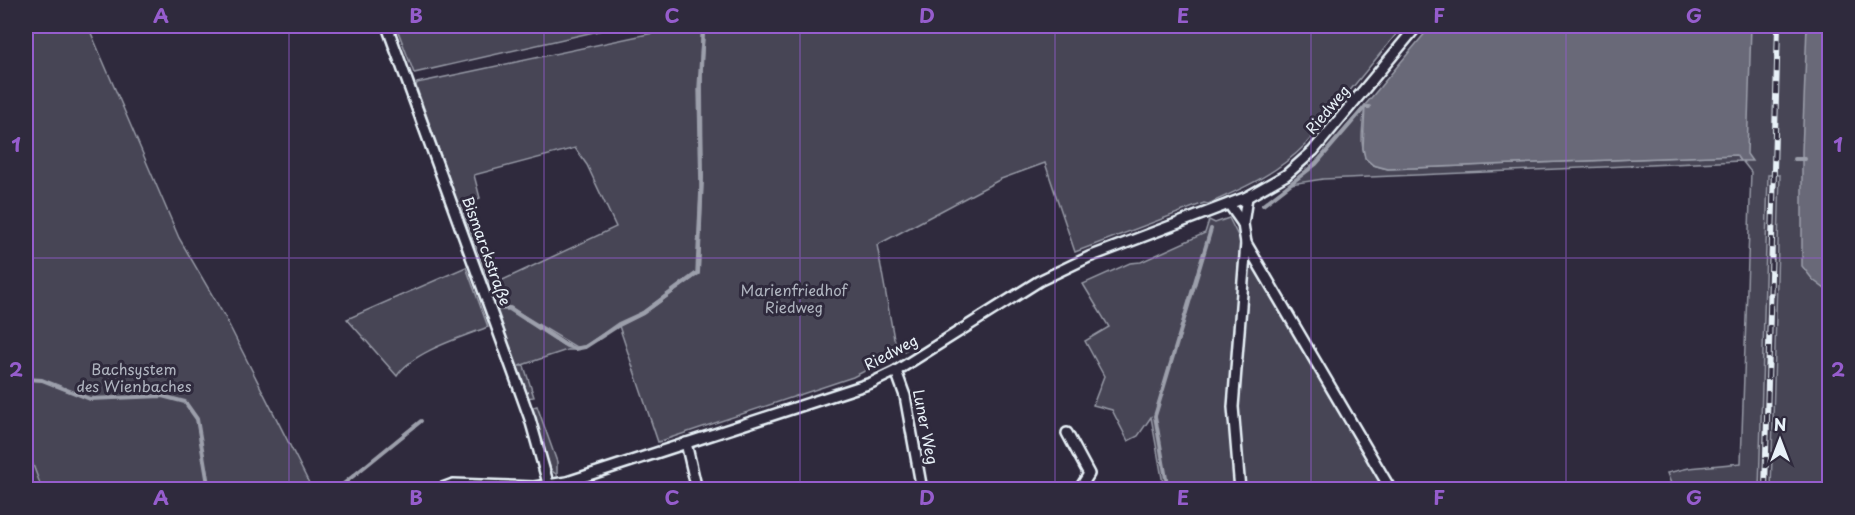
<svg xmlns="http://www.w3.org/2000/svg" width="1855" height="515" font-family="'Playpen Sans',sans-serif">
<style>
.built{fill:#3b3749}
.green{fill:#464455;stroke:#979aa6;stroke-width:1.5;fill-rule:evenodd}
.water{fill:#696978;stroke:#9c9fab;stroke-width:1.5}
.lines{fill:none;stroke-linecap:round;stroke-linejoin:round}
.stream{stroke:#9c9fab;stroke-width:4}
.street-casing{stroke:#e8f1f8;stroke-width:14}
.street{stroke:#2f2a3d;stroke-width:9}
.rail-casing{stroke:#e8f1f8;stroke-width:6}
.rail{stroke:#2f2a3d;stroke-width:4;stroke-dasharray:11;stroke-linecap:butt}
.grid{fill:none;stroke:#965dcd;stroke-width:1.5;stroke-opacity:0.55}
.labels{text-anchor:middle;stroke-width:6;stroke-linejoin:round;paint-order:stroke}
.street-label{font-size:15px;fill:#e8f1f8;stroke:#2f2a3d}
.park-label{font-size:15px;fill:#afb4bf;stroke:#2f2a3d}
.neatline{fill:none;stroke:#965dcd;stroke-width:2}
.grid-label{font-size:20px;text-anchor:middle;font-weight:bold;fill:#965dcd}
</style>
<rect width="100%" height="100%" fill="#2f2a3d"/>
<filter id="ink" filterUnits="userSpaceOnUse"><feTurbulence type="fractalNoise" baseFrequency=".0167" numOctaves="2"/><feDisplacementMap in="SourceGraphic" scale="12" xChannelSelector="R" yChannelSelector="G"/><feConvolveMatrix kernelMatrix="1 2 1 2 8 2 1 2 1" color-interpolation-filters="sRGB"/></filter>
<g filter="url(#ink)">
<!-- built -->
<g class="built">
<polygon points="1772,26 1785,26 1768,489 1759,489"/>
<polygon points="26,447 39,477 42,489 26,489"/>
</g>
<!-- green -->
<g class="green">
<polygon points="26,26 88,26 179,238 225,317 312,489 42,489 26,446"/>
<polygon points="396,26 620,26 414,73"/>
<path d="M686,26H702L698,88L700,188L696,272L642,312L618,323L585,346L576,347L511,308H498L499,310H509L566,347L576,350H567L519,366H524L534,397L527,398L416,86L417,83ZM575,148L587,165L616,227L490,286L461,205L480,198L474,175Z"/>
<path d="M705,26H1403L1306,144C1278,173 1244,188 1208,204L1204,203L1075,252L1045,163L1001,179L877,245L894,339L899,346L906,350L853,377L658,442L619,326L643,314L699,274L703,177L702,61Z"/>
<path d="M1434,26H1829V489H1771L1780,175H1768L1759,490L1673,489L1667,473L1689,468L1741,463L1751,172L1740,158H1738L1740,161L1323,179L1291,184L1319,158L1365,105C1364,121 1355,156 1374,165C1378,167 1384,168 1388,169L1735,155Z"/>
<polygon points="1229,218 1242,244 1230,407 1236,489 1164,489 1151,417 1138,436 1128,441 1112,410 1093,405 1104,376 1085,341 1109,327 1083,284 1130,263 1141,262 1205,233 1209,220 1215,223"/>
<polygon points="1249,256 1387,489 1243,489 1237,407"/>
<path d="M466,267L488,327C462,337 412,352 397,376L347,319Z"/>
<polygon points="537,406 557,462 557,475 551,470 530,408"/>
</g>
<!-- water -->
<g class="water">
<polygon points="1431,26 1751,26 1747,154 1752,161 1740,161 1736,155 1388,169 1373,165 1365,158 1363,148 1365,105"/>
<polygon points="1807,26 1829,26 1829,292 1813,280 1802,266 1802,151"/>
</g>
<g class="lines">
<!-- stream -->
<g class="stream">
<polyline points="1794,159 1805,159"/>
<polyline points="26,167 26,207"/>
<polyline points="1263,205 1316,164 1365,107 1369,107"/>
<polyline points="498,308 510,308 564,344 575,349 585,347 619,325 643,313 698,273 702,177 700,90 703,26"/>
<polyline points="26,379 42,380 90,399 162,396 185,402 197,419 209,490"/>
<polyline points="336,490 421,421"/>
<polyline points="1168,490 1155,416 1211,229"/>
</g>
<defs>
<g id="street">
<polyline points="387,26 512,369 530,419 550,490"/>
<polyline points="1229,204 1243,224"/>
<polyline points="1246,243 1391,490"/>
<polyline points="896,371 905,396 922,490"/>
<polyline points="1067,433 1089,474 1079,490"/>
<polyline points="686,443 697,490"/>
<polyline points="437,490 453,484 534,487 567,482 871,383 896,371 1039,281 1089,257 1247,197 1286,175 1313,151 1417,26"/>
<polyline points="1240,490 1233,407 1246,243 1243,224 1247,197"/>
</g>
</defs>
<!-- street casing -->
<use href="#street" class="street-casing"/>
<!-- street -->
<use href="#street" class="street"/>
<defs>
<polyline id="rail" points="1765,490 1778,26"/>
</defs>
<!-- rail casing -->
<use href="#rail" class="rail-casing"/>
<!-- rail -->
<use href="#rail" class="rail"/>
</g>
</g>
<!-- grid -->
<path class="grid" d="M289,26V490M544,26V490M800,26V490M1055,26V490M1311,26V490M1566,26V490M26,258H1830"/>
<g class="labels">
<!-- street labels -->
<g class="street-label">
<text transform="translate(1328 110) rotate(-50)" y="5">Riedweg</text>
<text transform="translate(486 251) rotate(70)" y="5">Bismarckstraße</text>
<text transform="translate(891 353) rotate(-28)" y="5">Riedweg</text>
<text transform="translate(925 427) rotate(79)" y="5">Luner Weg</text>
</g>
<!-- park labels -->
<g class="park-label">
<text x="794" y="296">Marienfriedhof<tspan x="794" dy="17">Riedweg</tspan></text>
<text x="134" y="375">Bachsystem<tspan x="134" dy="17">des Wienbaches</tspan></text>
</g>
</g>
<!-- margin -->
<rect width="1855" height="515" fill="none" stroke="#2f2a3d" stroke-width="66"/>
<!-- north arrow -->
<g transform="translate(1780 440)" stroke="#2f2a3d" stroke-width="4.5" paint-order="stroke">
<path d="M0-4.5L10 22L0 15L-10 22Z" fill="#e8f1f8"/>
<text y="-9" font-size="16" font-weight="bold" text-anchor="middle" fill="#e8f1f8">N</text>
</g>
<rect x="33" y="33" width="1789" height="449" class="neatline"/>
<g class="grid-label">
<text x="161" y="23">A</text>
<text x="416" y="23">B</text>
<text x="672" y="23">C</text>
<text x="927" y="23">D</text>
<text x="1183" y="23">E</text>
<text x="1439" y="23">F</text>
<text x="1694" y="23">G</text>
<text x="16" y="152">1</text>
<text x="1838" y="152">1</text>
<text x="16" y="377">2</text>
<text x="1838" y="377">2</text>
<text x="161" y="505">A</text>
<text x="416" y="505">B</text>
<text x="672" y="505">C</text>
<text x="927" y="505">D</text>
<text x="1183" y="505">E</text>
<text x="1439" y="505">F</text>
<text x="1694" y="505">G</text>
</g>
</svg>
